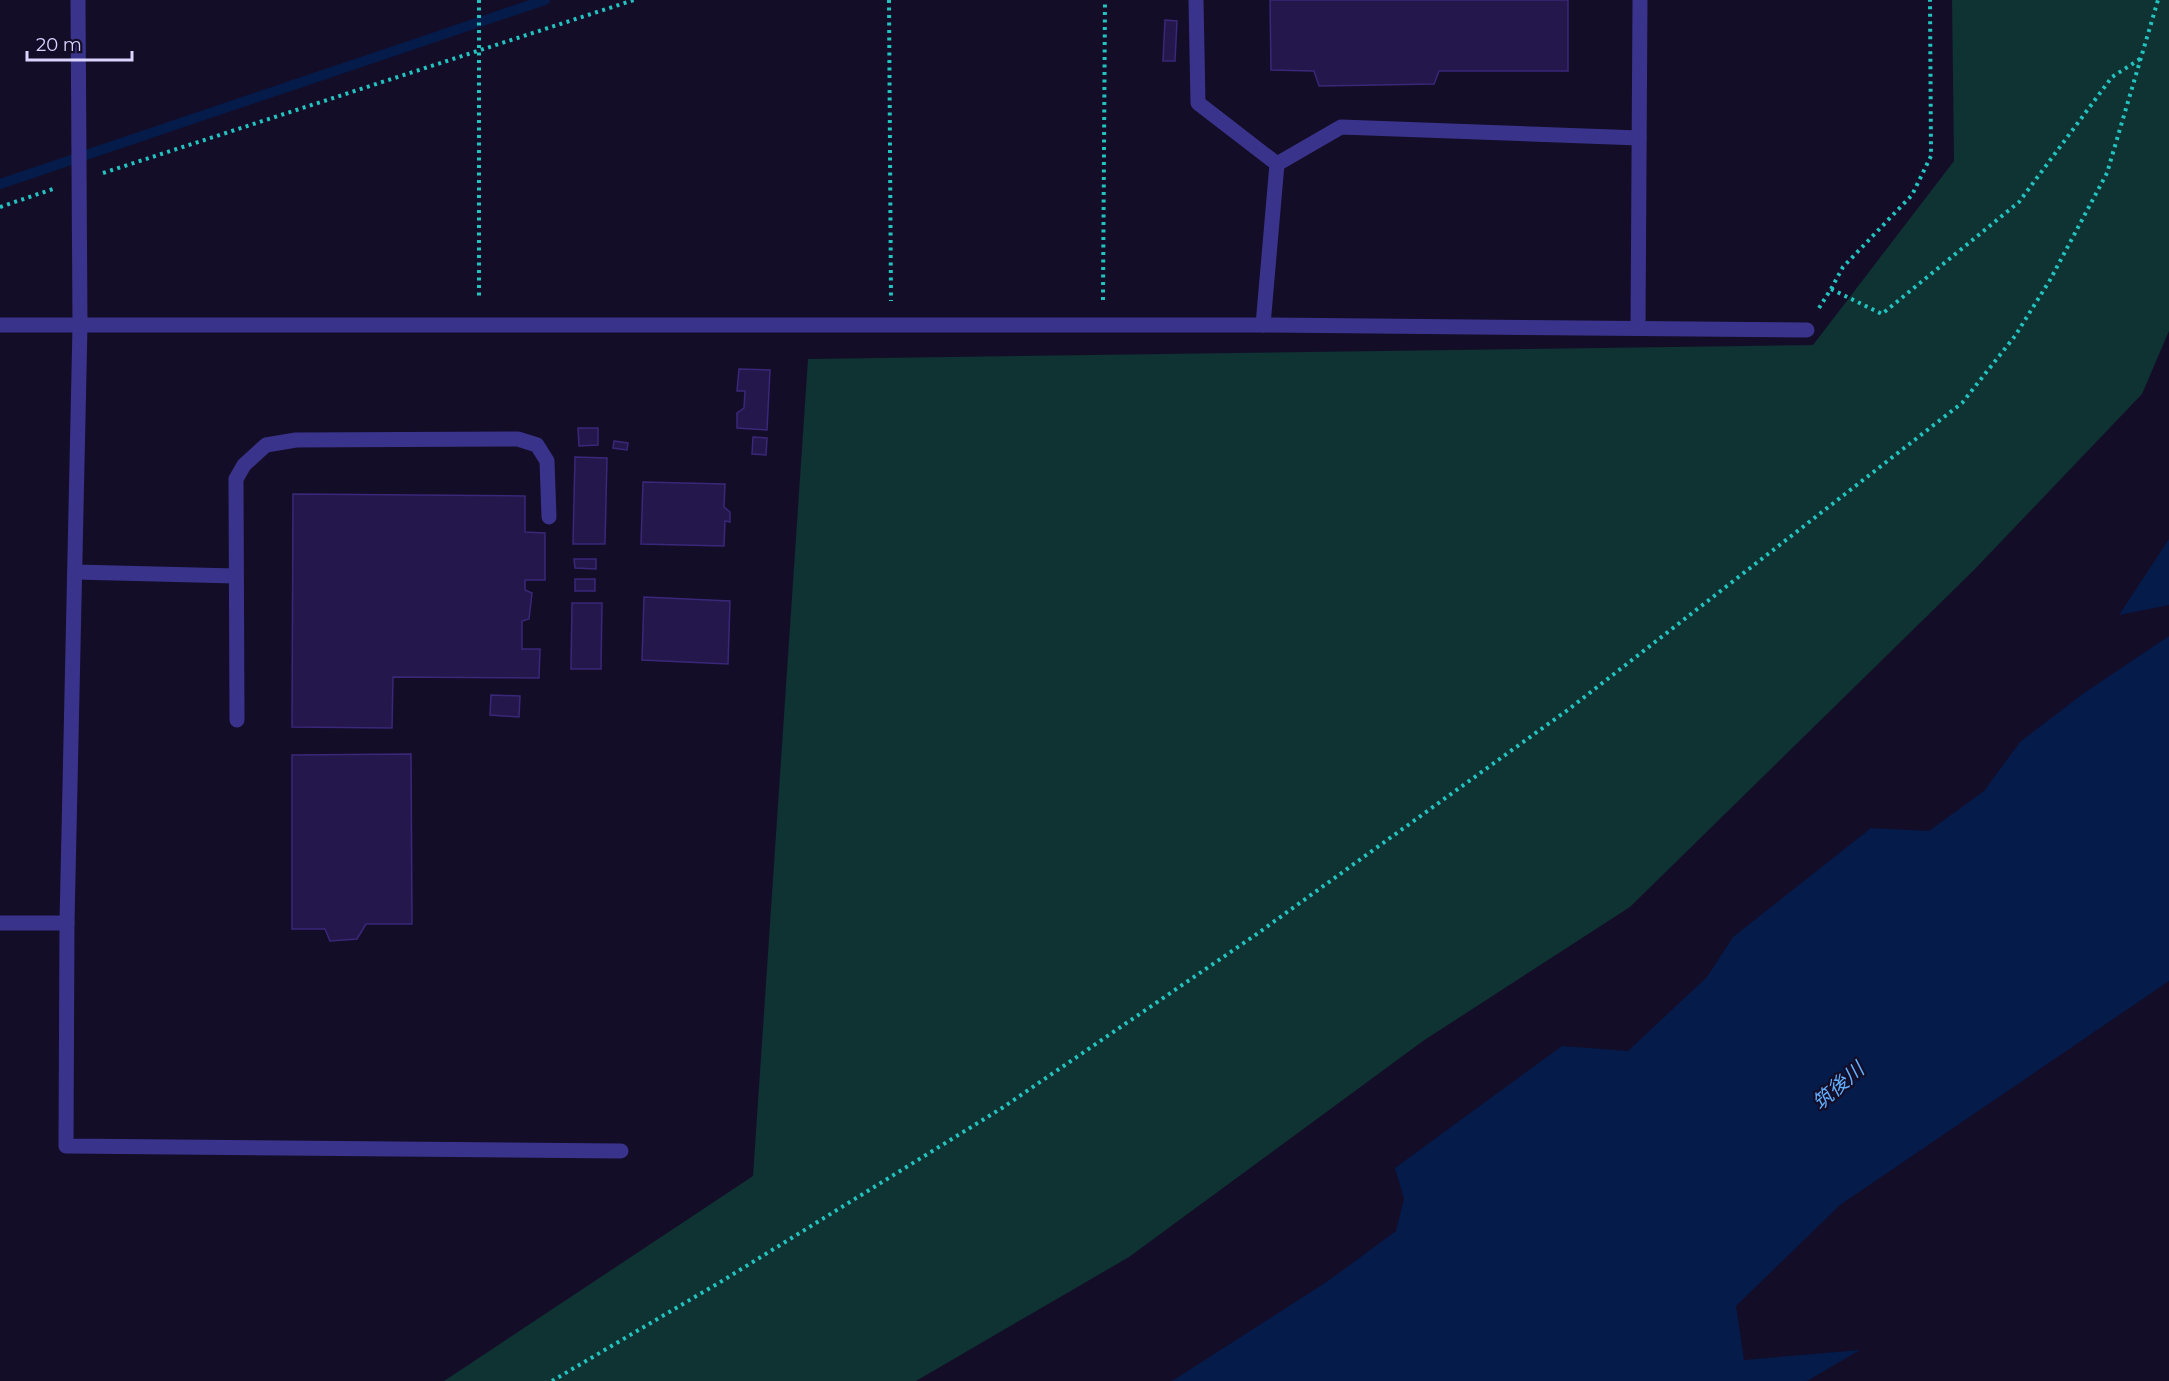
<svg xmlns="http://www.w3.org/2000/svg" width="2169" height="1381" font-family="Montserrat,'Noto Sans JP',sans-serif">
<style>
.green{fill:#0f3232}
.water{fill:#051b49}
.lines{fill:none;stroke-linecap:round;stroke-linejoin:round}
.stream{stroke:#051b49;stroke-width:10}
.building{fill:#24174b;stroke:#3a2779;stroke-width:1.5}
.path{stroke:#23c4c0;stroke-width:4;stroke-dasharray:3 4.5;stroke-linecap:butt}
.service{stroke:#3a338b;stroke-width:15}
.minor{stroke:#3a338b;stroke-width:15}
.tertiary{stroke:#3a338b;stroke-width:15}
.labels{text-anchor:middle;stroke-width:4.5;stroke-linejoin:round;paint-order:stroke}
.water-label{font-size:20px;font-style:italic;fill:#62b0ff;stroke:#130d28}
</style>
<rect width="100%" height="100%" fill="#130d28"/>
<!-- green -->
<polygon class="green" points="1952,0 2169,0 2169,331 2142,394 1973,571 1630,907 1423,1041 1129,1257 916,1381 444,1381 753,1176 808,359 1813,345 1954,161"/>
<!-- water -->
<g class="water">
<polygon points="2169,539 2169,605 2119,615"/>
<polygon points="2169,636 2169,981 1840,1205 1736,1306 1744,1360 1860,1350 1807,1381 1172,1381 1328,1281 1396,1231 1404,1199 1395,1168 1562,1046 1628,1051 1707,977 1733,937 1871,828 1929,831 1984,791 2020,742 2084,693"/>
</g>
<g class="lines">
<!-- stream -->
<polyline class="stream" points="0,184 545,0"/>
</g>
<!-- building -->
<g class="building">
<polygon points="1270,0 1568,0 1568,71 1439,71 1434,84 1319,86 1314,71 1271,70"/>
<polygon points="1165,20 1177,21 1175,61 1163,61"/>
<polygon points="739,369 770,370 767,430 737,428 737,413 744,408 745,391 737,391"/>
<polygon points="578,428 598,428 598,445 579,446"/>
<polygon points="753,437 767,438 766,455 752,454"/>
<polygon points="614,441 628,443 627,450 613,448"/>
<polygon points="575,457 607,458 605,544 573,544"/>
<polygon points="643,482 725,484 724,507 730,512 730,522 725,521 724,546 641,544"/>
<polygon points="293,494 525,496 525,532 545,533 545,580 525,580 525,590 532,593 529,619 522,621 522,649 540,649 539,678 393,677 392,728 292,727"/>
<polygon points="574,559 596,559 596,569 575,568"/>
<rect x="575" y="579" width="20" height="12"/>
<polygon points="644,597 730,601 728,664 642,660"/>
<polygon points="572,603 602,603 601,669 571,669"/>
<polygon points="491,695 520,696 519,717 490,715"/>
<polygon points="411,754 412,924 366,924 357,939 330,941 325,929 292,929 292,755"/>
</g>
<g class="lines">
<!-- path -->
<g class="path">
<polyline points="479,0 479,299"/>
<polyline points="889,0 891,301"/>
<polyline points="103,173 634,0"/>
<polyline points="0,207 53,189"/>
<polyline points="1831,289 1843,267 1912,195 1931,156 1930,0"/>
<polyline points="1103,300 1105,0"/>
<polyline points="1819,308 1831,289 1882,314 2019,202 2112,77 2140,59"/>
<polyline points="552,1381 722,1281 1002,1108 1254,936 1569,709 1962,403 2015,336 2050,280 2107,173 2158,0"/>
</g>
<!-- service -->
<g class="service">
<polyline points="1196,0 1198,103 1277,164 1263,325"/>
<polyline points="1277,164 1341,127 1639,138"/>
<polyline points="80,326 67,923 66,1146 621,1151"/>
<polyline points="75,572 236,576"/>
<polyline points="237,720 236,479 244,465 266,445 296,440 518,439 537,445 547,461 549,517"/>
<polyline points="0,923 67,923"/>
</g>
<!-- minor -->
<g class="minor">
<polyline points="0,325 1263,325 1807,330"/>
<polyline points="1638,328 1640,0"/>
</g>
<!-- tertiary -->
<polyline class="tertiary" points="78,0 80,326"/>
</g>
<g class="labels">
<!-- water labels -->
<g class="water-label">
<text transform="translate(1838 1086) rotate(-41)" y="7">筑後川</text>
</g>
</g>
<!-- scale -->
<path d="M27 51v9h105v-9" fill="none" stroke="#dad4ff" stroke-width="3"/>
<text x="36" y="51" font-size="18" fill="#dad4ff" stroke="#130d28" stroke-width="4.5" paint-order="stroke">20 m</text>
</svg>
